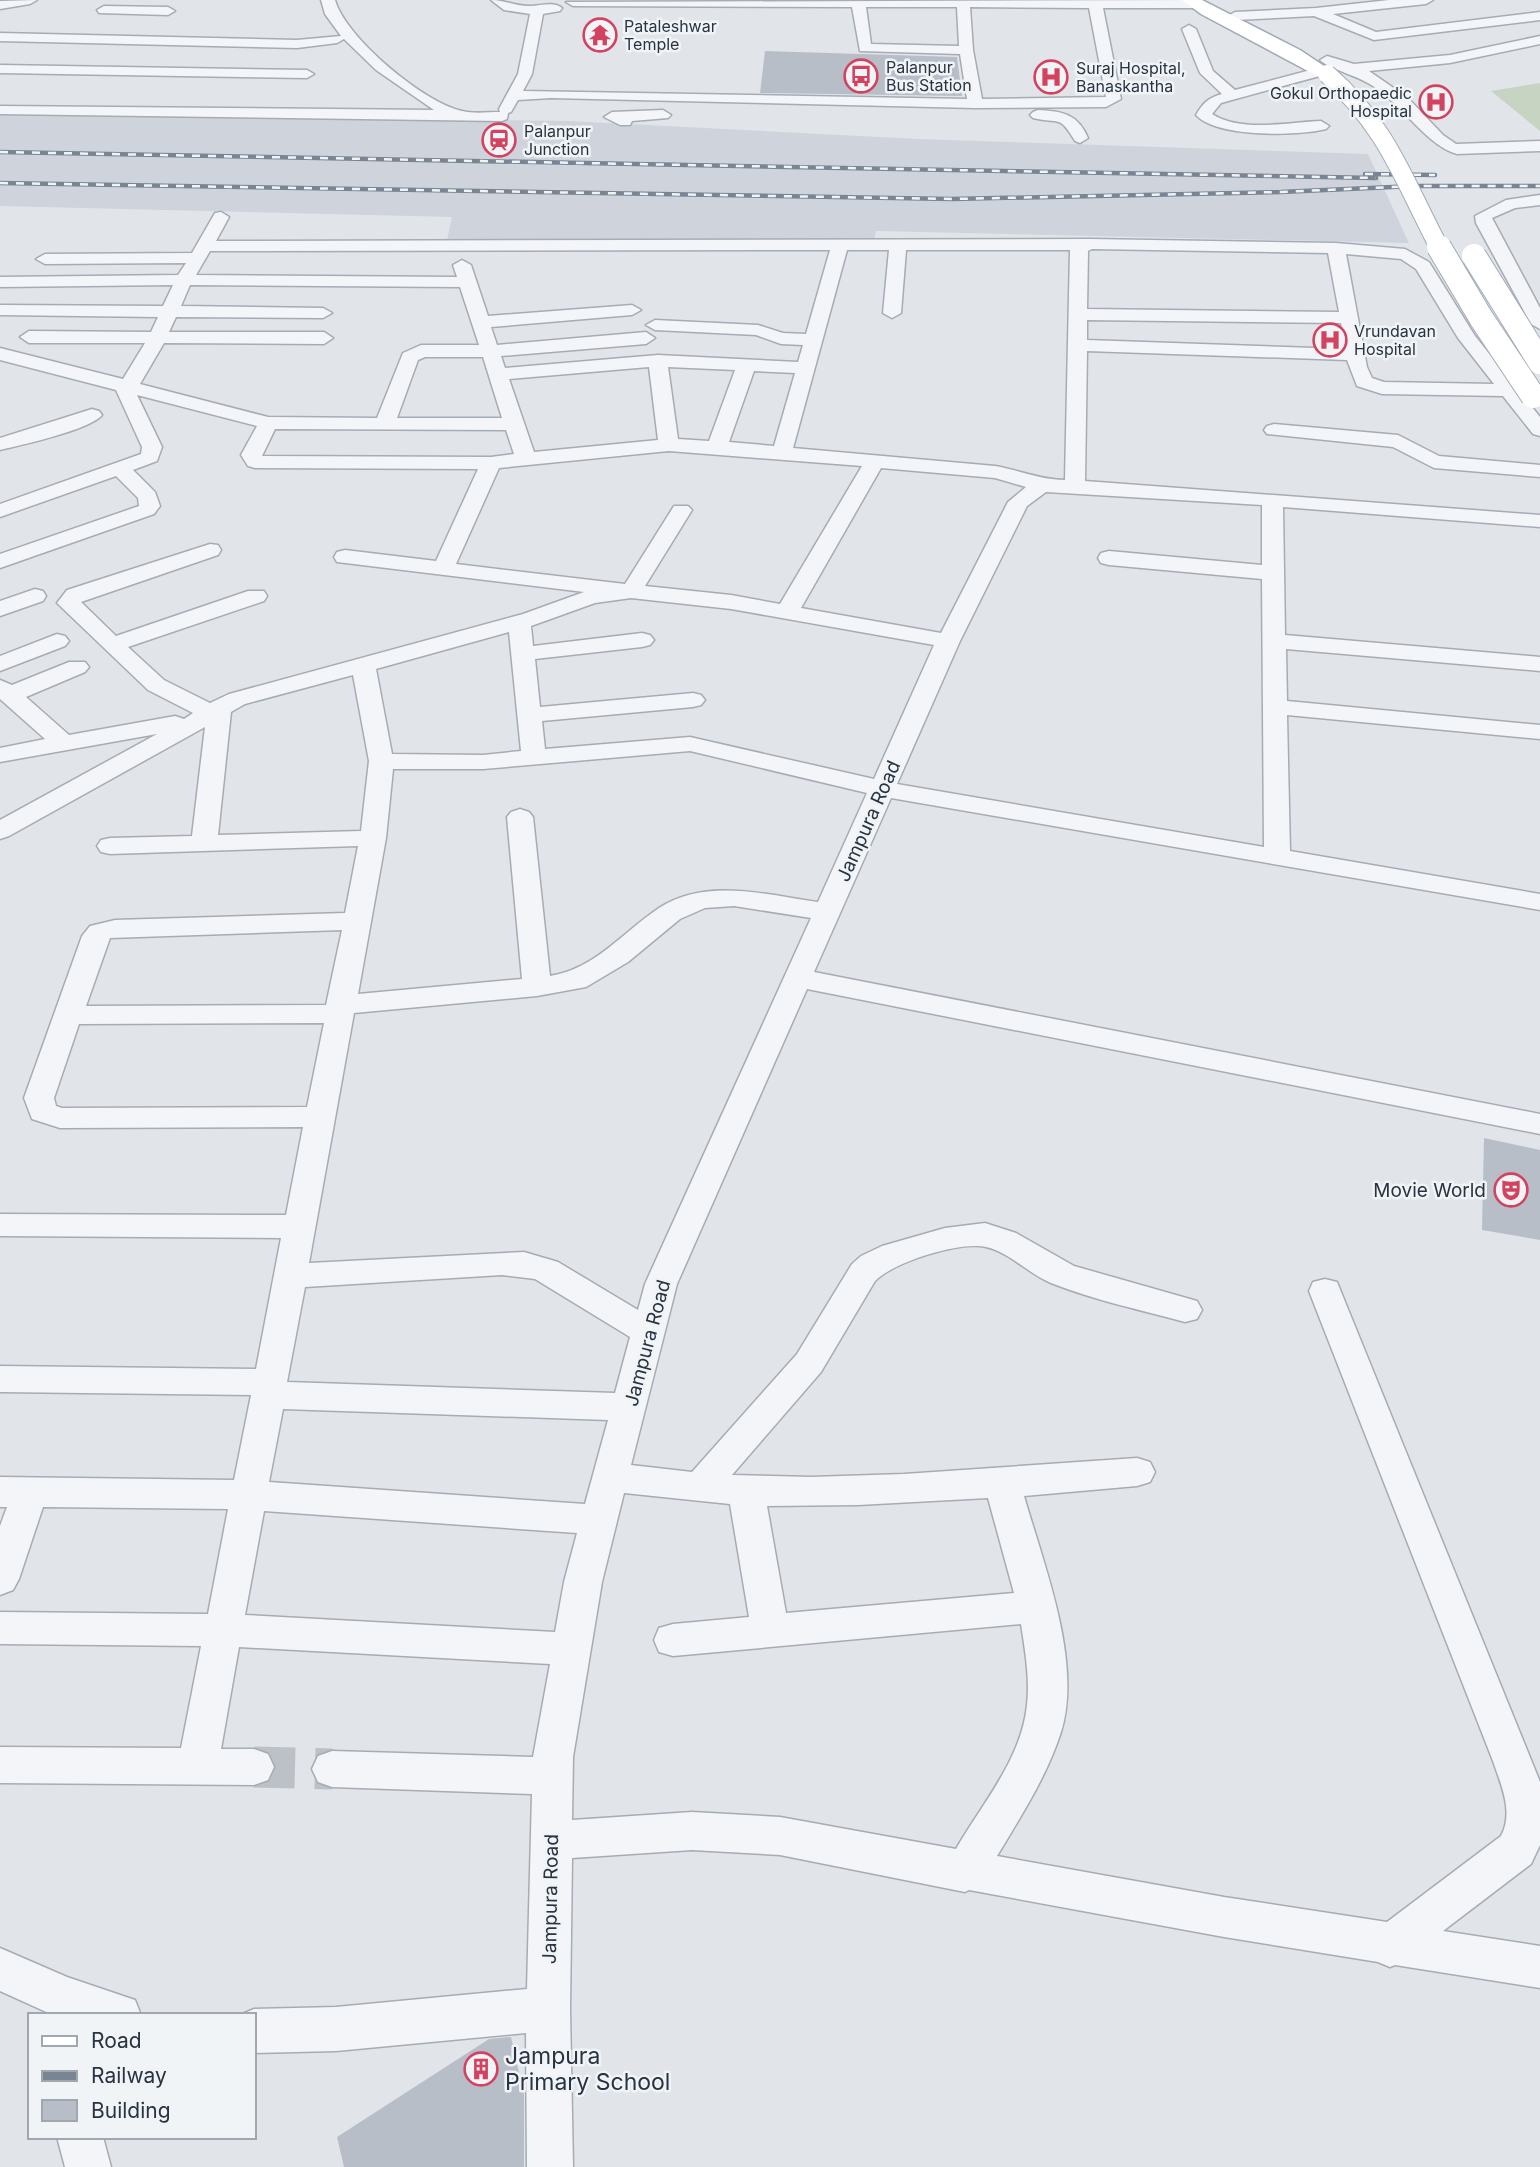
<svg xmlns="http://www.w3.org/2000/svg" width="1540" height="2167" font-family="Inter,sans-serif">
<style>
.built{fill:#cfd4dc}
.green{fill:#c7d4c2}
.building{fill:#b8bec7}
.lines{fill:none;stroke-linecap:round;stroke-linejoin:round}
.minor-tunnel{stroke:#bcc1c8;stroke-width:41;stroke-dasharray:41 20;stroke-linecap:butt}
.minor-casing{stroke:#a6acb4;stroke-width:3}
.major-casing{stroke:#a0aab6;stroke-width:3}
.minor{fill:#f4f5f8;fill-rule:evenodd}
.major{fill:#fff;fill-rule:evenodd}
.rail-casing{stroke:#7a8594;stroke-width:4.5}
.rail{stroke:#f0f4f7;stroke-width:2.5;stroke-dasharray:8;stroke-linecap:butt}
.major-bridge-far1-casing{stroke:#a0aab6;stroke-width:20;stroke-linecap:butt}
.major-bridge-casing{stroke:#a0aab6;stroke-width:26;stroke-linecap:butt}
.major-bridge-far1{stroke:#fff;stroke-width:18}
.major-bridge{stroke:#fff;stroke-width:24}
.labels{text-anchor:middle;stroke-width:5;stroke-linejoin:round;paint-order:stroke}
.far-poi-label{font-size:16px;fill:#293342;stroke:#f0f4f7;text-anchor:start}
.street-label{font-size:19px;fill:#293342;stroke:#f0f4f7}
.poi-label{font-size:19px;fill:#293342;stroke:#f0f4f7;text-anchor:end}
.near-poi-label{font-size:23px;fill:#293342;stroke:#f0f4f7;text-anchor:start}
</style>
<rect width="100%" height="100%" fill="#e1e5ea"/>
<!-- built -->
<polygon class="built" points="0,114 569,121 919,139 1368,154 1409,243 876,231 873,243 447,240 452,217 0,206"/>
<!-- green -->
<polygon class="green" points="1540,83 1540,131 1491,91"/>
<!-- building -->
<g class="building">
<polygon points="765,51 957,57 962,96 760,93"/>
<polygon points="1484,1138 1540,1150 1540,1240 1482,1230"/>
<polygon points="511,2037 524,2095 524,2167 344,2167 337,2137 489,2039"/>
</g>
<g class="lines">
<!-- minor-tunnel -->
<polyline class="minor-tunnel" points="254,1767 332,1769"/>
<defs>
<g id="minor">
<polygon points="37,0 30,4 0,9 0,1"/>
<path d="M321,0H335C345,37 424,103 462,111C474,114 488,112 500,112L499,109L518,74L530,14L504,10L491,0C505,0 515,6 530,6C540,6 554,1 562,8L560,11L543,14L532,74L523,91L967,99L960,54L860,51L852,7L573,6L566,2L1196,0L1203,4L1196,8H1103L1121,99L1106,107L975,108L551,98L518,100L511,112L508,113L507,119L502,121L0,114V106L434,110L376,70L344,39L337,43L297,48L0,41V33L297,40L341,36L325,14ZM866,7H957L959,46L871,44ZM970,7L1089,8L1106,97L982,99L973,50Z"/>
<polygon points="1389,0 1433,0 1426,4 1333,14 1376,32 1540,12 1540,20 1374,40 1314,16 1235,20 1228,16 1235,12 1316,8"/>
<polygon points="104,6 168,7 175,11 168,15 99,13 97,10"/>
<path d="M1189,25L1196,29L1213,71L1235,90L1322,67L1329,71L1327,74L1221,103L1212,114C1241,133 1289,122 1321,121L1329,126L1326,129C1298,136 1217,138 1196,115C1203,103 1208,98 1222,94L1200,73L1182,29Z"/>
<path d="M1540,36V44L1450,63L1369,71L1408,98L1443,135L1456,144L1540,141V151L1457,154C1427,146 1402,104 1373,86C1359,76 1329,69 1320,60L1327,56L1354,64L1450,55Z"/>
<polygon points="0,65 307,70 314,74 307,78 0,73"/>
<polygon points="663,110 671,115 668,118 632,121 630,125 620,125 604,117 612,112"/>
<path d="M1038,110C1062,111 1078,114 1088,138L1080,143L1075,141C1058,113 1060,125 1033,118L1030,115L1033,112Z"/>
<polygon points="1540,195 1540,205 1515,208 1492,218 1540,308 1540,329 1531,324 1476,223 1475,216 1506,200"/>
<path d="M221,212L229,217L216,241L1090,239L1336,243L1405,249L1429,262L1475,336L1540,417V436L1533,434L1503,396L1382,394L1357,386L1347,360L1087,351L1085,481L1540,515V527L1283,507L1285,635L1540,657V671L1286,649L1287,701L1540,725V739L1287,715L1290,851L1540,894V910L891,798L814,972L1540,1114V1134L807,989L677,1284L631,1465L692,1472L797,1354L852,1264L861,1256L882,1246L945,1228L985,1223L1016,1233L1074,1266L1197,1301L1202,1310L1197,1319L1185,1322C1141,1310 1094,1300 1051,1283C1029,1274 1009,1252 986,1247C959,1241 894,1262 875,1281L821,1372L732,1475L811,1477L904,1474L1137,1458L1150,1462L1155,1472L1150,1482L1137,1486L1024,1496C1043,1563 1083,1662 1061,1732C1047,1776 1021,1816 997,1856L1224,1897L1387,1922L1501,1836C1514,1812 1501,1785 1493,1761L1309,1291L1313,1282L1325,1279L1337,1282L1540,1782V1845L1531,1864L1443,1931L1540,1946V1988L1395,1965L1390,1967L1378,1962L1224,1937L969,1890L965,1892L780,1855L692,1850L572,1858L570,2009L573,2167H527L526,2033L336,2051L254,2053V2015H240L254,2009L336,2007L527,1989L532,1794L332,1787L318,1782L312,1769L318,1756L332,1751L533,1757L550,1664L239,1647L221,1749H254L268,1754L274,1767L268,1780L254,1785L0,1783V1747L181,1748L201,1646L0,1644V1612L208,1614L228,1509L43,1507L19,1579L13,1590L0,1595V1526L7,1507H0V1477L234,1480L251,1395L0,1392V1366L256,1369L281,1238L0,1236V1214L286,1215L303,1127L60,1128L32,1119L24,1098L82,936L90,926L115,920L345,913L358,846L110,854L101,852L97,846L101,840L110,838L192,836L205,727L9,836L0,839V820L157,734L0,762V748L45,739L0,699V680L12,685L69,662H85L89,667L85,672L26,697L69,735L175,716L184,719L193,713L148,690L57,603L67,590L210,544L218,545L221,550L218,555L81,602L116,636L248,591H264L267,596L264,601L128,647L164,680L210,703L229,694L523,614L584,592L337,562L334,557L337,552L345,550L436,561L478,469L255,468L248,466L241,455L257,426L137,395L162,447L157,461L133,470L155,492L160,506L154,514L0,568V554L139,506L138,498L116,476L0,517V504L141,454L142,447L116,390L0,360V348L123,379L145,343H29L20,337L29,331L151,332L158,317L0,315V305L163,306L173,285L0,287V277L178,275L186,263L45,264L36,259L45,254L192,253L215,213ZM1092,249L1328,253L1339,312L1087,309L1088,251ZM830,250L806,334L783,333L758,325L655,320L646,325L655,330L756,335L781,344L803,345L798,362L658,355L505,368L501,356L646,344L655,338L646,332L497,345L491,327L632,315L641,310L632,305L488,316L471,265L462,260L453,265L457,277L196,275L210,251ZM847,250H889L883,313L892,318L901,313L906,250H1070L1065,480C1040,480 1019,470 995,466L793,448ZM1346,254L1401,259L1416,269L1458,338L1494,384L1384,382L1372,378L1367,367ZM190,285L460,287L479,345H421L403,353L377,418L268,417L140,384L164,343L324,344L333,338L324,332H169L176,317L323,318L332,313L323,308L181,306ZM1087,320L1341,323L1345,349L1087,340ZM425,357H483L502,418H397L418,360ZM649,367L658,440L534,452L509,379ZM668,367L735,370L709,441L678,439ZM754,371L795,373L774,446L729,442ZM275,429L506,430L514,454L491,457L262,456ZM669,451L862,466L780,604L731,595L645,586L692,510L688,506H674L625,584L456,564L499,468ZM881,468L995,478L1026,487L1008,502L941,633L801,608ZM1046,492L1262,505V565L1109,551L1101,553L1098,558L1101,563L1109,565L1262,579L1264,847L897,784L960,641L1027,506ZM631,598L731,609L934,645L874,779L690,737L545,749L542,721L693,707L701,705L705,700L701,695L693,693L540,707L535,659L642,647L650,645L654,640L650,635L642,633L533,646L531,626L595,603ZM509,632L521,751L483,755L392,754L376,669ZM353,675L369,761L361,831L218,835L231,712L245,704ZM690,751L867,793L818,902C767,895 706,877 659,908C623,932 595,969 550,976L533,817L529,812L520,809L511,812L507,817L522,979L358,994L386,838L393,769H483ZM734,906L811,918L645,1284L638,1310L558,1262L524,1252L309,1263L354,1013L537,996L586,987L628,962L680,919L705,908ZM342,930L326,1005L86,1006L110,938ZM324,1023L307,1107L62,1108L56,1106L54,1098L79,1024ZM502,1275L535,1279L630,1337L615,1393L287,1382L305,1287ZM283,1409L608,1420L585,1504L269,1482ZM624,1493L730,1504L749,1617L673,1624L659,1628L654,1640L659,1652L673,1656L1021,1624C1025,1650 1030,1678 1027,1705C1022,1758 982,1804 956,1849L780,1817L692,1812L572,1820L573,1757L602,1582ZM988,1498L1014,1593L786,1613L767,1506L858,1505ZM264,1511L577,1533L564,1582L555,1632L245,1615Z"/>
<path d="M92,409L99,411L102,415C90,430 21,445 0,450V438Z"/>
<polygon points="1274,424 1398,435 1439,456 1540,465 1540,477 1434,468 1393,447 1267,434 1264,430 1267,426"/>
<polygon points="35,589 43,591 46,596 43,601 0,616 0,601"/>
<polygon points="57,634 65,636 69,641 65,646 0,671 0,656"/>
<polygon points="0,1948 67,1977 135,2000 141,2015 53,2015 0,1991"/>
<polygon points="57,2137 103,2137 111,2167 65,2167"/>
</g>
<polygon id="major" points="1182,0 1202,0 1300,50 1336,74 1333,78 1321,78 1201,14"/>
</defs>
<!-- minor casing -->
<use href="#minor" class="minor-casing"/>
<!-- major casing -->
<use href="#major" class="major-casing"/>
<!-- minor -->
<use href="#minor" class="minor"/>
<!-- major -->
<use href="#major" class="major"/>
<defs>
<g id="rail">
<polyline points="0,152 1376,178"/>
<polyline points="1365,174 1435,175"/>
<polyline points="0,183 952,199 1281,192 1415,186 1540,186"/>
</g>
</defs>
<!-- rail casing -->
<use href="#rail" class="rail-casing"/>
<!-- rail -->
<use href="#rail" class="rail"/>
<defs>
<path id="major-bridge-far1" d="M1327,74C1387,126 1404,181 1440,249"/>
<g id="major-bridge">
<polyline points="1439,247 1481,318 1533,396"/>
<polyline points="1474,256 1540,362"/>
</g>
</defs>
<!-- major-bridge-far1 casing -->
<use href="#major-bridge-far1" class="major-bridge-far1-casing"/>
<!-- major-bridge casing -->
<use href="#major-bridge" class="major-bridge-casing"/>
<!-- major-bridge-far1 -->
<use href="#major-bridge-far1" class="major-bridge-far1"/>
<!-- major-bridge -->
<use href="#major-bridge" class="major-bridge"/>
</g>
<!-- icons -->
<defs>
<symbol id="temple-ring" viewBox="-11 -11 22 22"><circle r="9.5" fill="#f0f4f7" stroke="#d3425e" stroke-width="1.5"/><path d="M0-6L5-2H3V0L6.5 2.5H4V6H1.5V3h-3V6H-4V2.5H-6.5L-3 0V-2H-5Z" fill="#d3425e"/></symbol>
<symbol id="bus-ring" viewBox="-11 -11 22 22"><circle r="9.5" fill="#f0f4f7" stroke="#d3425e" stroke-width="1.5"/><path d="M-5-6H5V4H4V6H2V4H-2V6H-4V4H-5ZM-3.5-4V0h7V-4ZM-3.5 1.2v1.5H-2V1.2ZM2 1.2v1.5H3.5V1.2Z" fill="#d3425e"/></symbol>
<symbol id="hospital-ring" viewBox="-11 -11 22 22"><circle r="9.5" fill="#f0f4f7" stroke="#d3425e" stroke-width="1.5"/><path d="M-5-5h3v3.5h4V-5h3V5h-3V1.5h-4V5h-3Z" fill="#d3425e"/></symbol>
<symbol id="station-ring" viewBox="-11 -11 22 22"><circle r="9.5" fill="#f0f4f7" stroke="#d3425e" stroke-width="1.5"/><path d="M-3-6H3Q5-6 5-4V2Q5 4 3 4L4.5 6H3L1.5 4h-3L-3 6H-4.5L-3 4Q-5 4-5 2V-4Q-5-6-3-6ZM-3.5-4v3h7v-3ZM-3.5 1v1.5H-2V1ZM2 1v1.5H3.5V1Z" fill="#d3425e"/></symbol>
<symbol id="theatre-ring" viewBox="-11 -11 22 22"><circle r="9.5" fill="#f0f4f7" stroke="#d3425e" stroke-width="1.5"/><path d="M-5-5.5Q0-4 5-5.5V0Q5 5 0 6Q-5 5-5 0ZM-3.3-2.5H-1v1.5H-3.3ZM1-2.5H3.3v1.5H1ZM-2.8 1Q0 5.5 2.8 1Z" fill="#d3425e"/></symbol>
<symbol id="building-ring" viewBox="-11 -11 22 22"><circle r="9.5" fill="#f0f4f7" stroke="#d3425e" stroke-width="1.5"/><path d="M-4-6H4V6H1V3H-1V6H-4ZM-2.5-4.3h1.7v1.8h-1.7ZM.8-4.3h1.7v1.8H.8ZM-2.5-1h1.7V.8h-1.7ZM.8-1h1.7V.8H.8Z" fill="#d3425e"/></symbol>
</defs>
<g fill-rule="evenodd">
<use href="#temple-ring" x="581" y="16" width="38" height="38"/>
<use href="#bus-ring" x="842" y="57" width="38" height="38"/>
<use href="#hospital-ring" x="1032" y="58" width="38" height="38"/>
<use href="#hospital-ring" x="1417" y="83" width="38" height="38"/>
<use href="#station-ring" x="480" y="121" width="38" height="38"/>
<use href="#hospital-ring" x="1311" y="321" width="38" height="38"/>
<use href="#theatre-ring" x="1492" y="1171" width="38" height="38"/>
<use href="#building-ring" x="462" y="2050" width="38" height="38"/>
</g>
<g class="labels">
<!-- far-poi labels -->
<g class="far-poi-label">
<text x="624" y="32">Pataleshwar<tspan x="624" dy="18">Temple</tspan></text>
<text x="886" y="73">Palanpur<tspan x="886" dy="18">Bus Station</tspan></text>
<text x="1076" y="74">Suraj Hospital,<tspan x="1076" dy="18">Banaskantha</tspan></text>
<text x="1412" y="99" text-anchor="end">Gokul Orthopaedic<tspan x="1412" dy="18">Hospital</tspan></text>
<text x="524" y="137">Palanpur<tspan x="524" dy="18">Junction</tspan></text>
<text x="1354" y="337">Vrundavan<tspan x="1354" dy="18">Hospital</tspan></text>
</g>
<!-- street labels -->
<g class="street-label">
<text transform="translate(868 821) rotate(-66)" y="7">Jampura Road</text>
<text transform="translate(647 1343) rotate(-75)" y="7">Jampura Road</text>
<text transform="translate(550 1899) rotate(-89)" y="7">Jampura Road</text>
</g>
<!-- poi labels -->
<g class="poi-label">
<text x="1486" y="1197">Movie World</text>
</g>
<!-- near-poi labels -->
<g class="near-poi-label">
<text x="505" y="2064">Jampura<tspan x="505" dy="26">Primary School</tspan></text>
</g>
</g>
<!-- legend -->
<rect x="28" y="2013" width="228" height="126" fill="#f0f4f7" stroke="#a0a7af" stroke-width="2"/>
<rect x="42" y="2036" width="35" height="10" fill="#ffffff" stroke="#a0a7af" stroke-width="2"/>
<text x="91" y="2048" font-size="21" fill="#293342">Road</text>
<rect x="42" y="2071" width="35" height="10" fill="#7a8594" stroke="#a0a7af" stroke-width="2"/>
<text x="91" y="2083" font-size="21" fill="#293342">Railway</text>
<rect x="42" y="2100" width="35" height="21" fill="#b8bec7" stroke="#a0a7af" stroke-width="2"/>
<text x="91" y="2118" font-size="21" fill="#293342">Building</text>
</svg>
